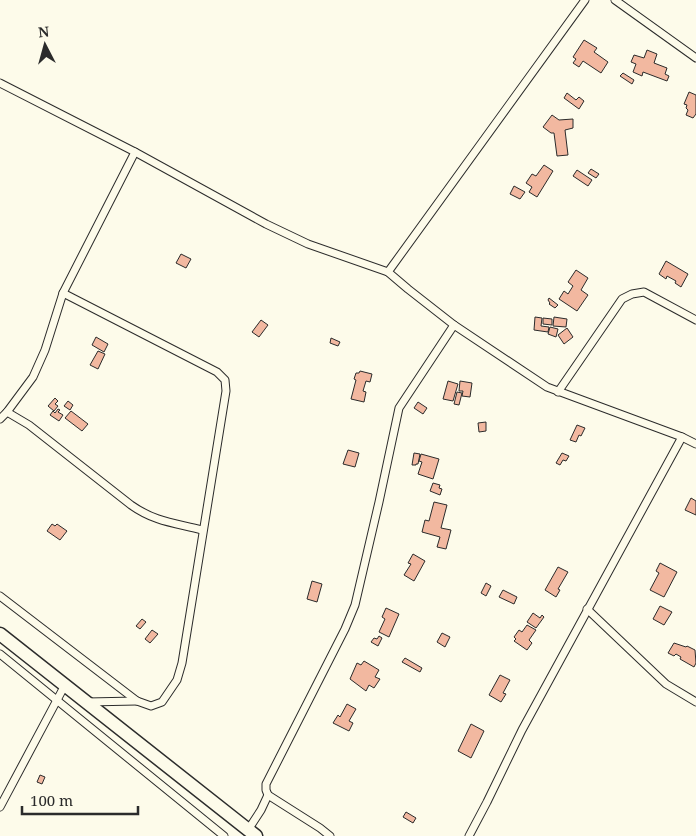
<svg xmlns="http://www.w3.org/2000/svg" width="696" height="836" font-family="'Noto Serif',serif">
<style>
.building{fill:#f2b8a0;stroke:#2b2b2b}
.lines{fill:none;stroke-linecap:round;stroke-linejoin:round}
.street-casing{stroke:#2b2b2b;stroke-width:9}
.highway-casing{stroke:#2b2b2b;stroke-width:15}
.street{stroke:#fdfbea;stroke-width:7}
.highway{stroke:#fdfbea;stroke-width:12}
</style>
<rect width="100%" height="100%" fill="#fdfbea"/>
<!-- building -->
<g class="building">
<polygon points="584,40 597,48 594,52 608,62 601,73 583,61 579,67 573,63 576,59 573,57"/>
<polygon points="647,50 657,54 654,63 667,68 665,74 669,76 667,81 643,72 642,76 633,72 636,64 631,62 634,55 644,58"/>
<polygon points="623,73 634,80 632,84 620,76"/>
<polygon points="689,92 696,95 696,114 693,118 686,115 688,110 686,108 687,105 684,104"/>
<polygon points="567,93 576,100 579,97 584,101 579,109 564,98"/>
<polygon points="552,115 559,120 573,119 573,128 565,130 568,155 557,156 554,133 551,133 543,127"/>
<polygon points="544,165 553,171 537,197 529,192 532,187 526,183 532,174 536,176"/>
<polygon points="591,169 599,174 596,178 588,173"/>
<polygon points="577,170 592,180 588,186 573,176"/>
<polygon points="514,186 525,192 520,199 510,194"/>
<polygon points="181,254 191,259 186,268 176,263"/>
<polygon points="666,261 688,274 681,287 675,283 676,281 667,276 666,279 659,274"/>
<polygon points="576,270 588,278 581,290 588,295 577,311 559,299 564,291 568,294 573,286 568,282"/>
<polygon points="549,298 558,305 555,308 549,304 550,303 548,300"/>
<polygon points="535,317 542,318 541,326 549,327 548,332 534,330"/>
<polygon points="554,317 567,319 566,327 553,326"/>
<polygon points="543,318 552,319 552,325 543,324"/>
<polygon points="261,320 268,325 259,337 252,332"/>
<polygon points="550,327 558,329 556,337 548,334"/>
<polygon points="567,328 573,337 564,344 558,335"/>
<polygon points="96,337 108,344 104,352 92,345"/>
<polygon points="331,338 340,342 338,346 330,343"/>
<polygon points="98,351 105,354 98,369 90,365"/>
<polygon points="360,371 372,374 370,382 366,381 363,391 366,392 364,402 351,399 356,380 354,379 356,373 359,373"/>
<polygon points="448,381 458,384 453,401 443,399"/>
<polygon points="460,381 472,383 470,397 462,396 463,391 459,391"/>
<polygon points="457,392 462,393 459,405 454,404"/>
<polygon points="55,398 58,401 55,404 58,406 54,411 48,406"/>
<polygon points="68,401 73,405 70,410 64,406"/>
<polygon points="418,402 427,408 423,414 414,408"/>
<polygon points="58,409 60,410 58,412 63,415 59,421 50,415 53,411 55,413"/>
<polygon points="71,411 88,424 82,431 65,418"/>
<polygon points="486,422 486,431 479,432 478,423"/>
<polygon points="577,425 585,428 581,436 579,435 576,442 570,440"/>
<polygon points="348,450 359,453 355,467 343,464"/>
<polygon points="414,453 420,454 418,464 416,464 416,465 412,465"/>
<polygon points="562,453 569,456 566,461 563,460 560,465 556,463"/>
<polygon points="421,454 439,459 433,479 418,474 422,462 419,461"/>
<polygon points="433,483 440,485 439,488 442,489 440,495 430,491"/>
<polygon points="691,498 696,501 696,515 685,510"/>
<polygon points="434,502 447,505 441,528 451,530 446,549 437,547 440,537 422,532 425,520 429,521"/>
<polygon points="52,524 55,526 57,524 67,531 60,540 47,531"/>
<polygon points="413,554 425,561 414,581 404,575 411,564 408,563"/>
<polygon points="660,563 677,572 664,597 650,590 659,573 656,571"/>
<polygon points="558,567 568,572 558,589 560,590 556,597 545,590"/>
<polygon points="312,581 322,584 317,602 307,599"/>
<polygon points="486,583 491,586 486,596 481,593"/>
<polygon points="503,590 517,597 514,604 499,597"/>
<polygon points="660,606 672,612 664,625 653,619"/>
<polygon points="386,608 399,614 389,637 379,632 385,619 382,617"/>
<polygon points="533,613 540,618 542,615 544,617 536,628 527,622"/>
<polygon points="142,619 146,622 140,629 136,626"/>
<polygon points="527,625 536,630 529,640 532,643 527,650 514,641 516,639 514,637 519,630 522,632"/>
<polygon points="152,630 158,634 150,643 145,639"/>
<polygon points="442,633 450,637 445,647 437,642"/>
<polygon points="379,636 382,638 378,646 371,642 374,638 377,639"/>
<polygon points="674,643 686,647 687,646 695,650 696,663 694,667 680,659 681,657 676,654 674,656 668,653"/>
<polygon points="405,658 422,668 420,672 402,662"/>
<polygon points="364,661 379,670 375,677 380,679 374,688 369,685 366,691 350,679 357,663 361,665"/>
<polygon points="500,675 510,680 503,693 506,694 501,702 489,695"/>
<polygon points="347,704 356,709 349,721 353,723 349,731 333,723 338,715 340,717"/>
<polygon points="471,724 484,731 471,758 458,751"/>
<polygon points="40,775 45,777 42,784 37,782"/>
<polygon points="406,812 416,818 413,823 403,817"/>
</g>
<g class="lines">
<defs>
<g id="street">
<polyline points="615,0 696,58"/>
<polyline points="0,83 135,152 266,224 308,244 388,272 585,0"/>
<polyline points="388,272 408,289 454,325 547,387 682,437 696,444"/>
<polyline points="558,392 622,299 632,294 644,292 696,320"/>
<path d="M7,412L29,425L131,505C155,522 175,523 202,530"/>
<polyline points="0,419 7,412 33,377 45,350 63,293 135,152"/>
<polyline points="0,596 137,701 151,706 162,702 177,680 182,663 226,391 225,380 217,372 63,293"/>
<polyline points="587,609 666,684 696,702"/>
<polyline points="0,654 224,836"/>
<polyline points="87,702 137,701"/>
<polyline points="268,795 320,828 330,836"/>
<polyline points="0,807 65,685"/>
<polyline points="248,830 261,810 268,795 266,790 266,784 345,629 355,605 379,502 399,408 454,325"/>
<polyline points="469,836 487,802 522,730 682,437"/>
</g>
<polyline id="highway" points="0,634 256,836"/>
</defs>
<!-- street casing -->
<use href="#street" class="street-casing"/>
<!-- highway casing -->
<use href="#highway" class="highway-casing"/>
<!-- street -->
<use href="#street" class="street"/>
<!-- highway -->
<use href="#highway" class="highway"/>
</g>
<!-- north arrow -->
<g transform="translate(45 45) rotate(354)" stroke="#fdfbea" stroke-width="4" paint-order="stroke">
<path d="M0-4L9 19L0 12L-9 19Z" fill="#2b2b2b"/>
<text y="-8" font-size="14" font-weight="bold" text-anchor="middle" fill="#2b2b2b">N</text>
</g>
<!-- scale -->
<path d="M22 806v8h116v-8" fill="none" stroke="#2b2b2b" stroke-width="2.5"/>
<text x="30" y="806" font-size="15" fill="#2b2b2b" stroke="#fdfbea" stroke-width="4" paint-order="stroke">100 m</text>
</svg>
